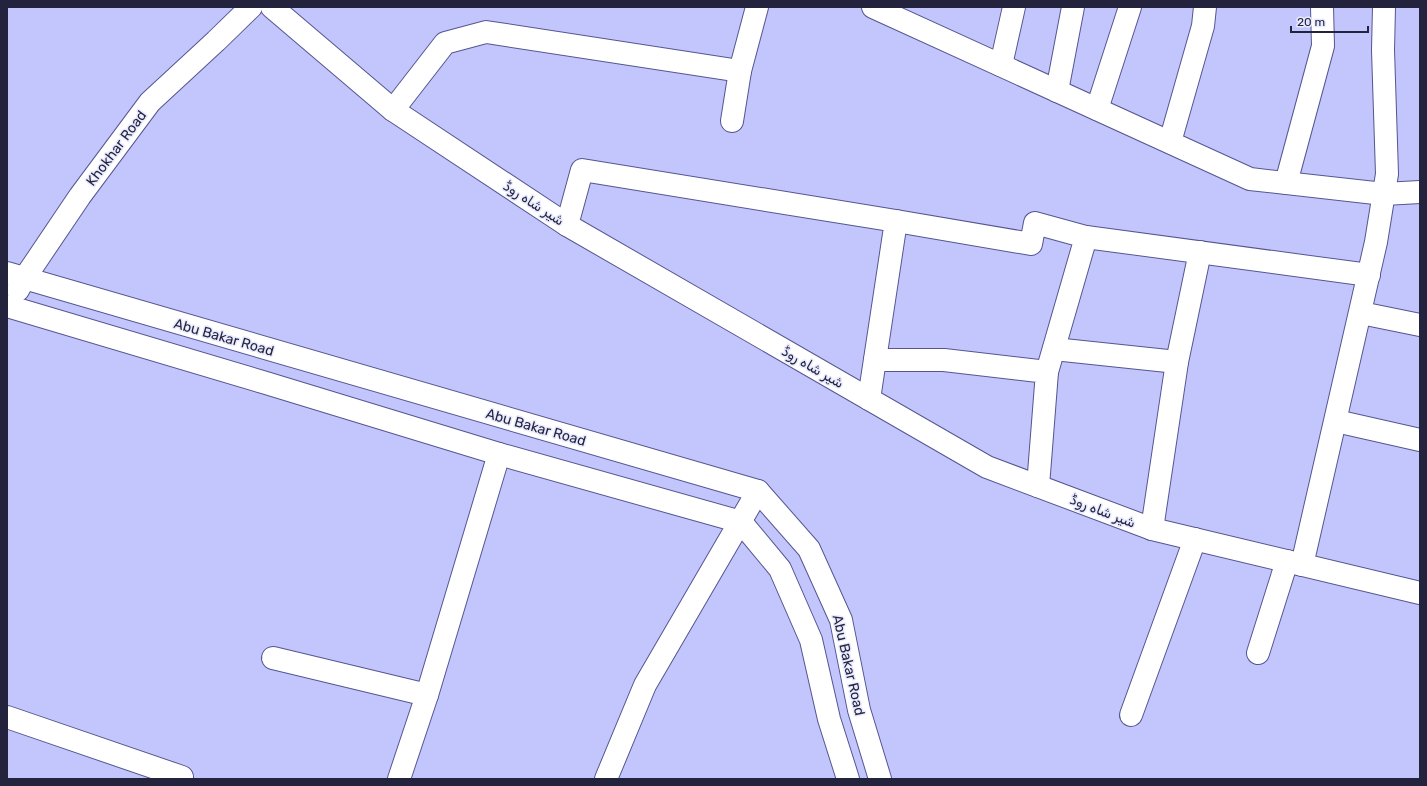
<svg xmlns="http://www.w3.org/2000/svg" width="1427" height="786" font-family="Rubik,Vazirmatn,sans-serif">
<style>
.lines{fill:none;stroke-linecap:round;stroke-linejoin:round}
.minor-casing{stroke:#555690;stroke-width:24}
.tertiary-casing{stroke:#555690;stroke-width:24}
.secondary-casing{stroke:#555690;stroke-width:24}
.minor{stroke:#fff;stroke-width:22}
.tertiary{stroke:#fff;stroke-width:22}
.secondary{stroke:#fff;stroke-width:22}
.labels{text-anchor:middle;stroke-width:3;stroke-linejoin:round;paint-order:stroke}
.street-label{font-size:14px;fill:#23233d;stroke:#e8eaff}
</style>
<rect width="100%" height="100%" fill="#c3c6fc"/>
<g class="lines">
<defs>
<g id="minor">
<polyline points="873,7 1250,179 1384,194 1420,192"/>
<polyline points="1001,65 1014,7"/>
<polyline points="1057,91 1073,7"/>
<polyline points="1097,109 1130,7"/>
<polyline points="393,110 445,43 486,32 740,71"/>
<polyline points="732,121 740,71 757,7"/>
<polyline points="1170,142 1203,26 1205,7"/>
<polyline points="1286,183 1323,46 1322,7"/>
<polyline points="896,221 1031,244 1035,223 1086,237 1047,372"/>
<polyline points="567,225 582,170 896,221 869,399"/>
<polyline points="1086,237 1369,275"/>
<polyline points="1361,313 1420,325"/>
<polyline points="1054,349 1177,362 1200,252"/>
<polyline points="875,360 944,360 1047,372 1038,486"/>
<polyline points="1336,421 1420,440"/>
<polyline points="1152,529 1177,362"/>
<polyline points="1302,565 1376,242 1387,174 1383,50 1384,7"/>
<polyline points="1258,653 1287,561"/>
<polyline points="273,658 427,695"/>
<polyline points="1131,715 1195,539"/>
<polyline points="7,717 182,777"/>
<polyline points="399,779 427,695 499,454"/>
<polyline points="606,779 645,685 758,491"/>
</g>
<polyline id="tertiary" points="272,7 393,110 567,225 987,467 1152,529 1420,593"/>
<g id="secondary">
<polyline points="7,273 758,491 809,549 841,620 859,710 880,779"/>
<polyline points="18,290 24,279 80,196 150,102 216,41 251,7"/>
<polyline points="7,306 266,383 499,454 741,522 780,569 811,640 829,719 848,779"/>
</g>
</defs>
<!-- minor casing -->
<use href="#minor" class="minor-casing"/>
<!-- tertiary casing -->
<use href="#tertiary" class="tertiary-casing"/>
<!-- secondary casing -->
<use href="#secondary" class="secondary-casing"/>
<!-- minor -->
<use href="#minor" class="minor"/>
<!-- tertiary -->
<use href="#tertiary" class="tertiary"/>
<!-- secondary -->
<use href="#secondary" class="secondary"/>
</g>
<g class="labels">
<!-- street labels -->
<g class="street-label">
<text transform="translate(116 148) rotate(-53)" y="5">Khokhar Road</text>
<text transform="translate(534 203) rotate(33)" y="5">شیر شاہ روڈ</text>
<text transform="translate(224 337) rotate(16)" y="5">Abu Bakar Road</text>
<text transform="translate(813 367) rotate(30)" y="5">شیر شاہ روڈ</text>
<text transform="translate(536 427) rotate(16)" y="5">Abu Bakar Road</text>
<text transform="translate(1103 511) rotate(21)" y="5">شیر شاہ روڈ</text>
<text transform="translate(849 665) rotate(77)" y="5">Abu Bakar Road</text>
</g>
</g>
<!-- border -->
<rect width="1427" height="786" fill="none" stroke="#23233d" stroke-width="16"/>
<!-- scale -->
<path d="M1291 26v6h77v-6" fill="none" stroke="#23233d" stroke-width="2"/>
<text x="1297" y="26" font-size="12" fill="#23233d" stroke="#e8eaff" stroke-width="3" paint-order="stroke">20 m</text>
</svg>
